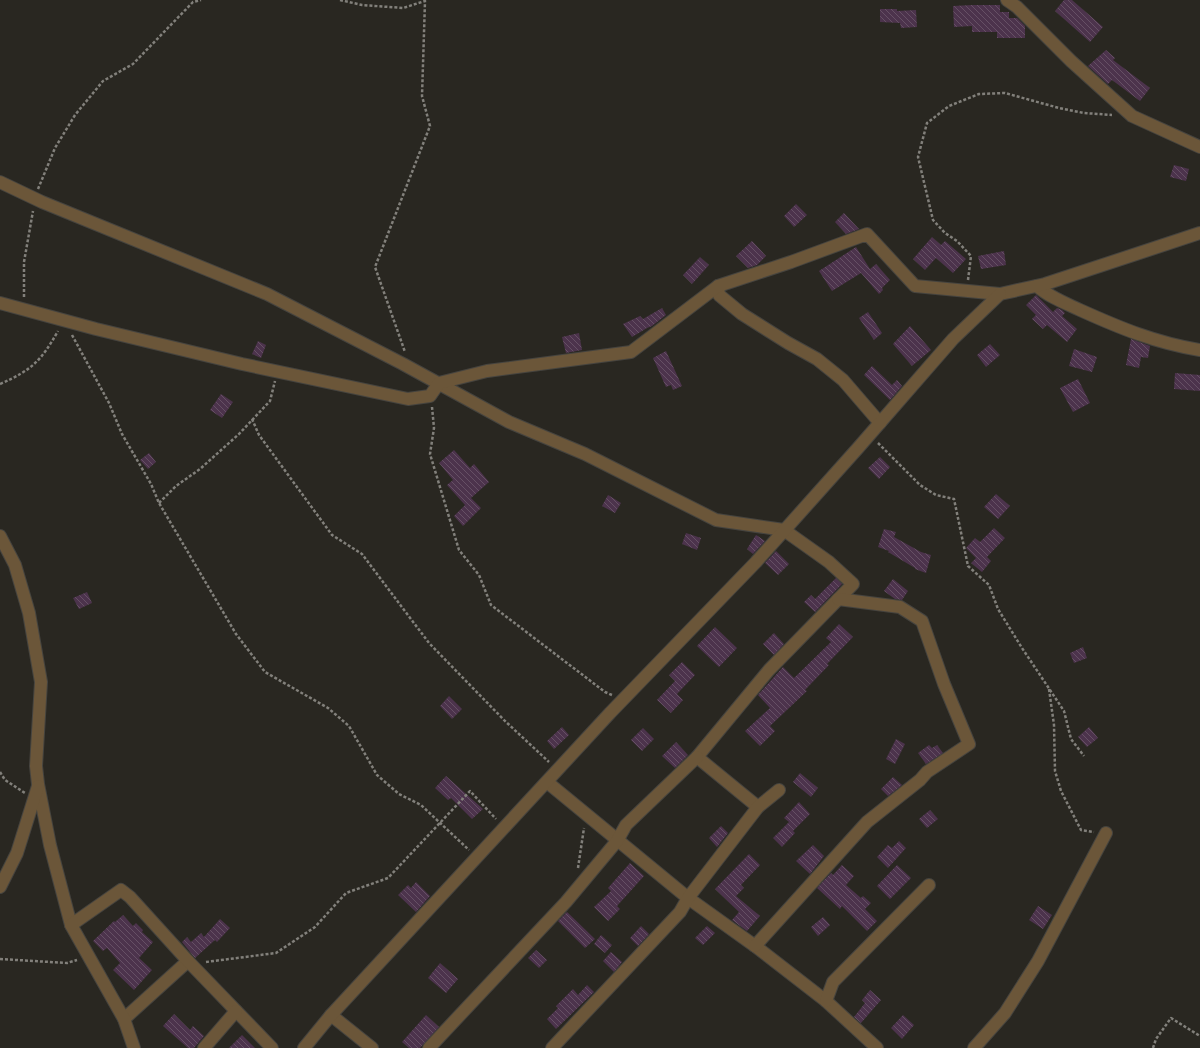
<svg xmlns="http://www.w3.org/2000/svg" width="1200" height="1048" font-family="Roboto,sans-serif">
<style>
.building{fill:url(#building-back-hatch)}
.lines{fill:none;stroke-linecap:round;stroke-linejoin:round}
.minor-casing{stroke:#46443f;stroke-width:14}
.path{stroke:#82807b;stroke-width:2.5;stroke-dasharray:3 2;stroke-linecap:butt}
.minor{stroke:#6b5639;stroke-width:12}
</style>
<defs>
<pattern id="building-back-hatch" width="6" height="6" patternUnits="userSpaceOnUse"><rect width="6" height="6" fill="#4c334c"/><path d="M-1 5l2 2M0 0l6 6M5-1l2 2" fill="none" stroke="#665065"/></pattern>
</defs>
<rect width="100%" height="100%" fill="#292721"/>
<!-- building -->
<g class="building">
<polygon points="1064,0 1072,0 1103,27 1090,42 1055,11"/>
<polygon points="972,5 1000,5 1000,12 1009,12 1009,18 1017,18 1025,26 1025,38 997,38 997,32 972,32 972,26 954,27 953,6"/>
<polygon points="880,9 897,9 897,11 916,10 917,27 901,28 900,23 880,22"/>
<polygon points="1106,50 1115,58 1113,60 1150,88 1140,101 1112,80 1108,84 1088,66"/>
<polygon points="1174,165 1189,169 1186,181 1170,177"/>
<polygon points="796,204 807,215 794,227 784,216"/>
<polygon points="844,213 859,229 846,234 835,222"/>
<polygon points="932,237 941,245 945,241 966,259 953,273 936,258 925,270 913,259"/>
<polygon points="752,241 766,256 757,265 748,268 736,256"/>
<polygon points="856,247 870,269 876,264 890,280 882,288 883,290 879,294 861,273 832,291 819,271"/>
<polygon points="1004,251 1006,265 981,269 978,256"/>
<polygon points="700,257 709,265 692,284 683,275"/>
<polygon points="1036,295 1053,312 1057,308 1062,310 1065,313 1062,316 1077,329 1067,342 1047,325 1043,329 1032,319 1036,315 1026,305"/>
<polygon points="662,308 666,315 652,326 647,328 632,337 623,324 640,316 643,319"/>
<polygon points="868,312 882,333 874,340 859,318"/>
<polygon points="910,326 931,350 912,366 893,344"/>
<polygon points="579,333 582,350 566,353 562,337"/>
<polygon points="1131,339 1150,346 1148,358 1141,357 1139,368 1126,365"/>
<polygon points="258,341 266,345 261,358 252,354"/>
<polygon points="990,344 1000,355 986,367 977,355"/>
<polygon points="1074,349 1097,357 1092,372 1069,366"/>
<polygon points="666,351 682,386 673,390 671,385 666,387 653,358"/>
<polygon points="872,366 892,385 897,380 902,386 890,400 864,375"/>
<polygon points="1175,373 1200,375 1200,391 1174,389"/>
<polygon points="1078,379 1090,403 1073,412 1060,388"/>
<polygon points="221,394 233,402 222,418 210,410"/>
<polygon points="454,450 470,468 474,464 489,482 471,498 481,508 463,526 454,516 465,505 447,485 453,480 439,463"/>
<polygon points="149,453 156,462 148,469 140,460"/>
<polygon points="880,457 890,467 879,479 868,468"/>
<polygon points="996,494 1010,506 998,519 984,507"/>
<polygon points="608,495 621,503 615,513 602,506"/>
<polygon points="994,528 1005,538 987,557 991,561 982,572 971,563 976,558 966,548 975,538 980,542"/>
<polygon points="884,529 896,532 894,537 921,552 931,555 926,573 915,569 915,568 888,552 889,551 878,547"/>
<polygon points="686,533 701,538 697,550 682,544"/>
<polygon points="756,535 765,541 753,554 747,549"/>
<polygon points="776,551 789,564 778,575 765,563"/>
<polygon points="836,578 842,584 815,612 804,602 811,595 815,599"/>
<polygon points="893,579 908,591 902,600 895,599 884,591"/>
<polygon points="87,592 92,603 79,609 73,598"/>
<polygon points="839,624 853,637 827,664 829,665 805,690 807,691 770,726 775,731 760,746 745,731 770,708 758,695 783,667 794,678 831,642 826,638"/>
<polygon points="715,627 737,648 719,667 697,646"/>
<polygon points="774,633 784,644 774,655 763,644"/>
<polygon points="1083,647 1087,658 1074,663 1070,653"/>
<polygon points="682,662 695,675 677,694 683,700 671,713 657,700 675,681 669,675"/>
<polygon points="449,696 462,709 452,719 440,706"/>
<polygon points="562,727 569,735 554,749 547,741"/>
<polygon points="1089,727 1098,738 1087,747 1078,737"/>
<polygon points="643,728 654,739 642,751 631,740"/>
<polygon points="896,739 905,744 895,764 886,759"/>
<polygon points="676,742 688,755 675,768 662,756"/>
<polygon points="929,745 932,748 937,745 943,753 926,764 918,753"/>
<polygon points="800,773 818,788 811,797 793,782"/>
<polygon points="446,776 483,809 472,819 451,798 448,800 435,788"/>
<polygon points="893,777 902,785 888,796 881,789"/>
<polygon points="799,802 810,814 793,831 795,833 782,847 773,838 789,822 784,818"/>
<polygon points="930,810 938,819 927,828 919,819"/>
<polygon points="721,826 728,833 717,847 709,838"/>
<polygon points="899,841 906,848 888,868 877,857 888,845 892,848"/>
<polygon points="813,845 824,856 810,874 796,861"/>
<polygon points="749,854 760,865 741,885 744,888 736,896 760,916 747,931 732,920 739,912 715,889"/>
<polygon points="630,863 644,876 617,906 620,909 608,921 594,907 611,891 608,888"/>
<polygon points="842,865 854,876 846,885 861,898 863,896 871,903 865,909 877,921 867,931 842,906 840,909 817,888 831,873 833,875"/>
<polygon points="897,865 911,878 890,899 877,886"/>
<polygon points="416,882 430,896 416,912 398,895 408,885 411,888"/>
<polygon points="1038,906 1052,915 1043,929 1029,920"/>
<polygon points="567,912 595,939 585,948 558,921"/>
<polygon points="123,915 133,926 136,923 143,930 142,932 153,942 139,958 152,970 134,990 113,970 120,963 107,948 103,951 93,941 114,921 115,922"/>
<polygon points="823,917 830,925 818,936 811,927"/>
<polygon points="220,919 230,928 217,942 215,940 195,958 182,942 187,937 191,942 201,933 204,937"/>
<polygon points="641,926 649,934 638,946 630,938"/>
<polygon points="707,926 715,933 703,945 695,938"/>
<polygon points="601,935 612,945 605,953 594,944"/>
<polygon points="536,950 547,960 539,968 528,958"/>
<polygon points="611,952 622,962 614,972 603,961"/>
<polygon points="440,963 458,979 446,993 428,978"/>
<polygon points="587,985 594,992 556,1029 547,1019 558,1008 556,1006 573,989 578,995"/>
<polygon points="870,990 881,1000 861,1023 854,1017 865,1003 862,1000"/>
<polygon points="174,1014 190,1030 193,1026 204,1036 194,1048 188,1048 163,1026"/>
<polygon points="426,1015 439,1027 420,1048 409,1048 402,1042"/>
<polygon points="903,1015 914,1025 902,1039 891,1028"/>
<polygon points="242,1035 255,1048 229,1048"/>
</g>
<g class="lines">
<defs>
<g id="minor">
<polyline points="1007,0 1017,7 1071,61 1132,116 1200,147"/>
<polyline points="0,182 42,202 267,294 403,364 509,422 585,454 716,520 784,530 829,562 853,584 769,670 697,757 758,807"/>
<polyline points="718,286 719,295 742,314 788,343 817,359 843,380 880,423"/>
<path d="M1037,286C1049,297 1065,303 1080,310C1120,328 1156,343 1200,350"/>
<polyline points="0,303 96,329 242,364 408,399 430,396 439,383 487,371 631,352 718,286 791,262 867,234 915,286 1000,294 1045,284 1200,233"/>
<polyline points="0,536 15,565 29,613 41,682 36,766 38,784 50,845 71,925"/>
<polyline points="547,782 688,898 755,946 826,1001 877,1048"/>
<polyline points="0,887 17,853 38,786"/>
<polyline points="755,946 867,822 920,780 927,772 969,744 944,684 922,621 900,607 838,599"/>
<polyline points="826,1001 833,982 929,885"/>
<polyline points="331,1015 372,1048"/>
<polyline points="124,1019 188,961"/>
<polyline points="134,1048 124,1019 71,925 121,890 130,897 188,961 272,1048"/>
<polyline points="204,1048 236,1011"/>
<polyline points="304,1048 331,1015 610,713 756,562 858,448 953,339 1000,294"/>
<polyline points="429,1048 566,902 617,841 626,825 697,757"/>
<polyline points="552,1048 680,912 688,898 758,807 779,790"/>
<polyline points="974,1048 1005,1013 1038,961 1106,833"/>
</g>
</defs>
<!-- minor casing -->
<use href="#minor" class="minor-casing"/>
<!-- path -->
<g class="path">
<polyline points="340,0 362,5 403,8 425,1 422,96 430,126 375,267 405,352"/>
<polyline points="38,189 55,148 75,115 103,81 133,64 193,2 201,0"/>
<polyline points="968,280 971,256 957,241 945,233 933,220 918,157 927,123 949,106 979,94 1005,93 1059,108 1084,113 1112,115"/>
<polyline points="24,297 24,262 33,211"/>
<polyline points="72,335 109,403 122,434 151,484 159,503 236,634 265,672 328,708 349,726 377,775 399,794 421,805 469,850"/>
<path d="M0,384C32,370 41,361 58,331"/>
<polyline points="432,407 434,428 430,454 459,550 479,575 491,605 605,692 612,695"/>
<polyline points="252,419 259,435 332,535 362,554 429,643 505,721 549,762"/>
<polyline points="878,443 920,485 936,495 954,499 968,566 989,585 998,609 1022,648 1064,711 1071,739 1084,756"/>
<polyline points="159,503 176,486 200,469 239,434 270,401 275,381"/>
<polyline points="1049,689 1054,725 1055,771 1061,791 1081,830 1094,832"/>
<polyline points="0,772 5,780 25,793"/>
<polyline points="578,868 584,828"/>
<polyline points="0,959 67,963 77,960"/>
<polyline points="206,962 276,953 315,927 346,893 388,878 470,791 496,819"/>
<polyline points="1153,1048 1156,1039 1171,1018 1200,1036"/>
</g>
<!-- minor -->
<use href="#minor" class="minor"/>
</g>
</svg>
